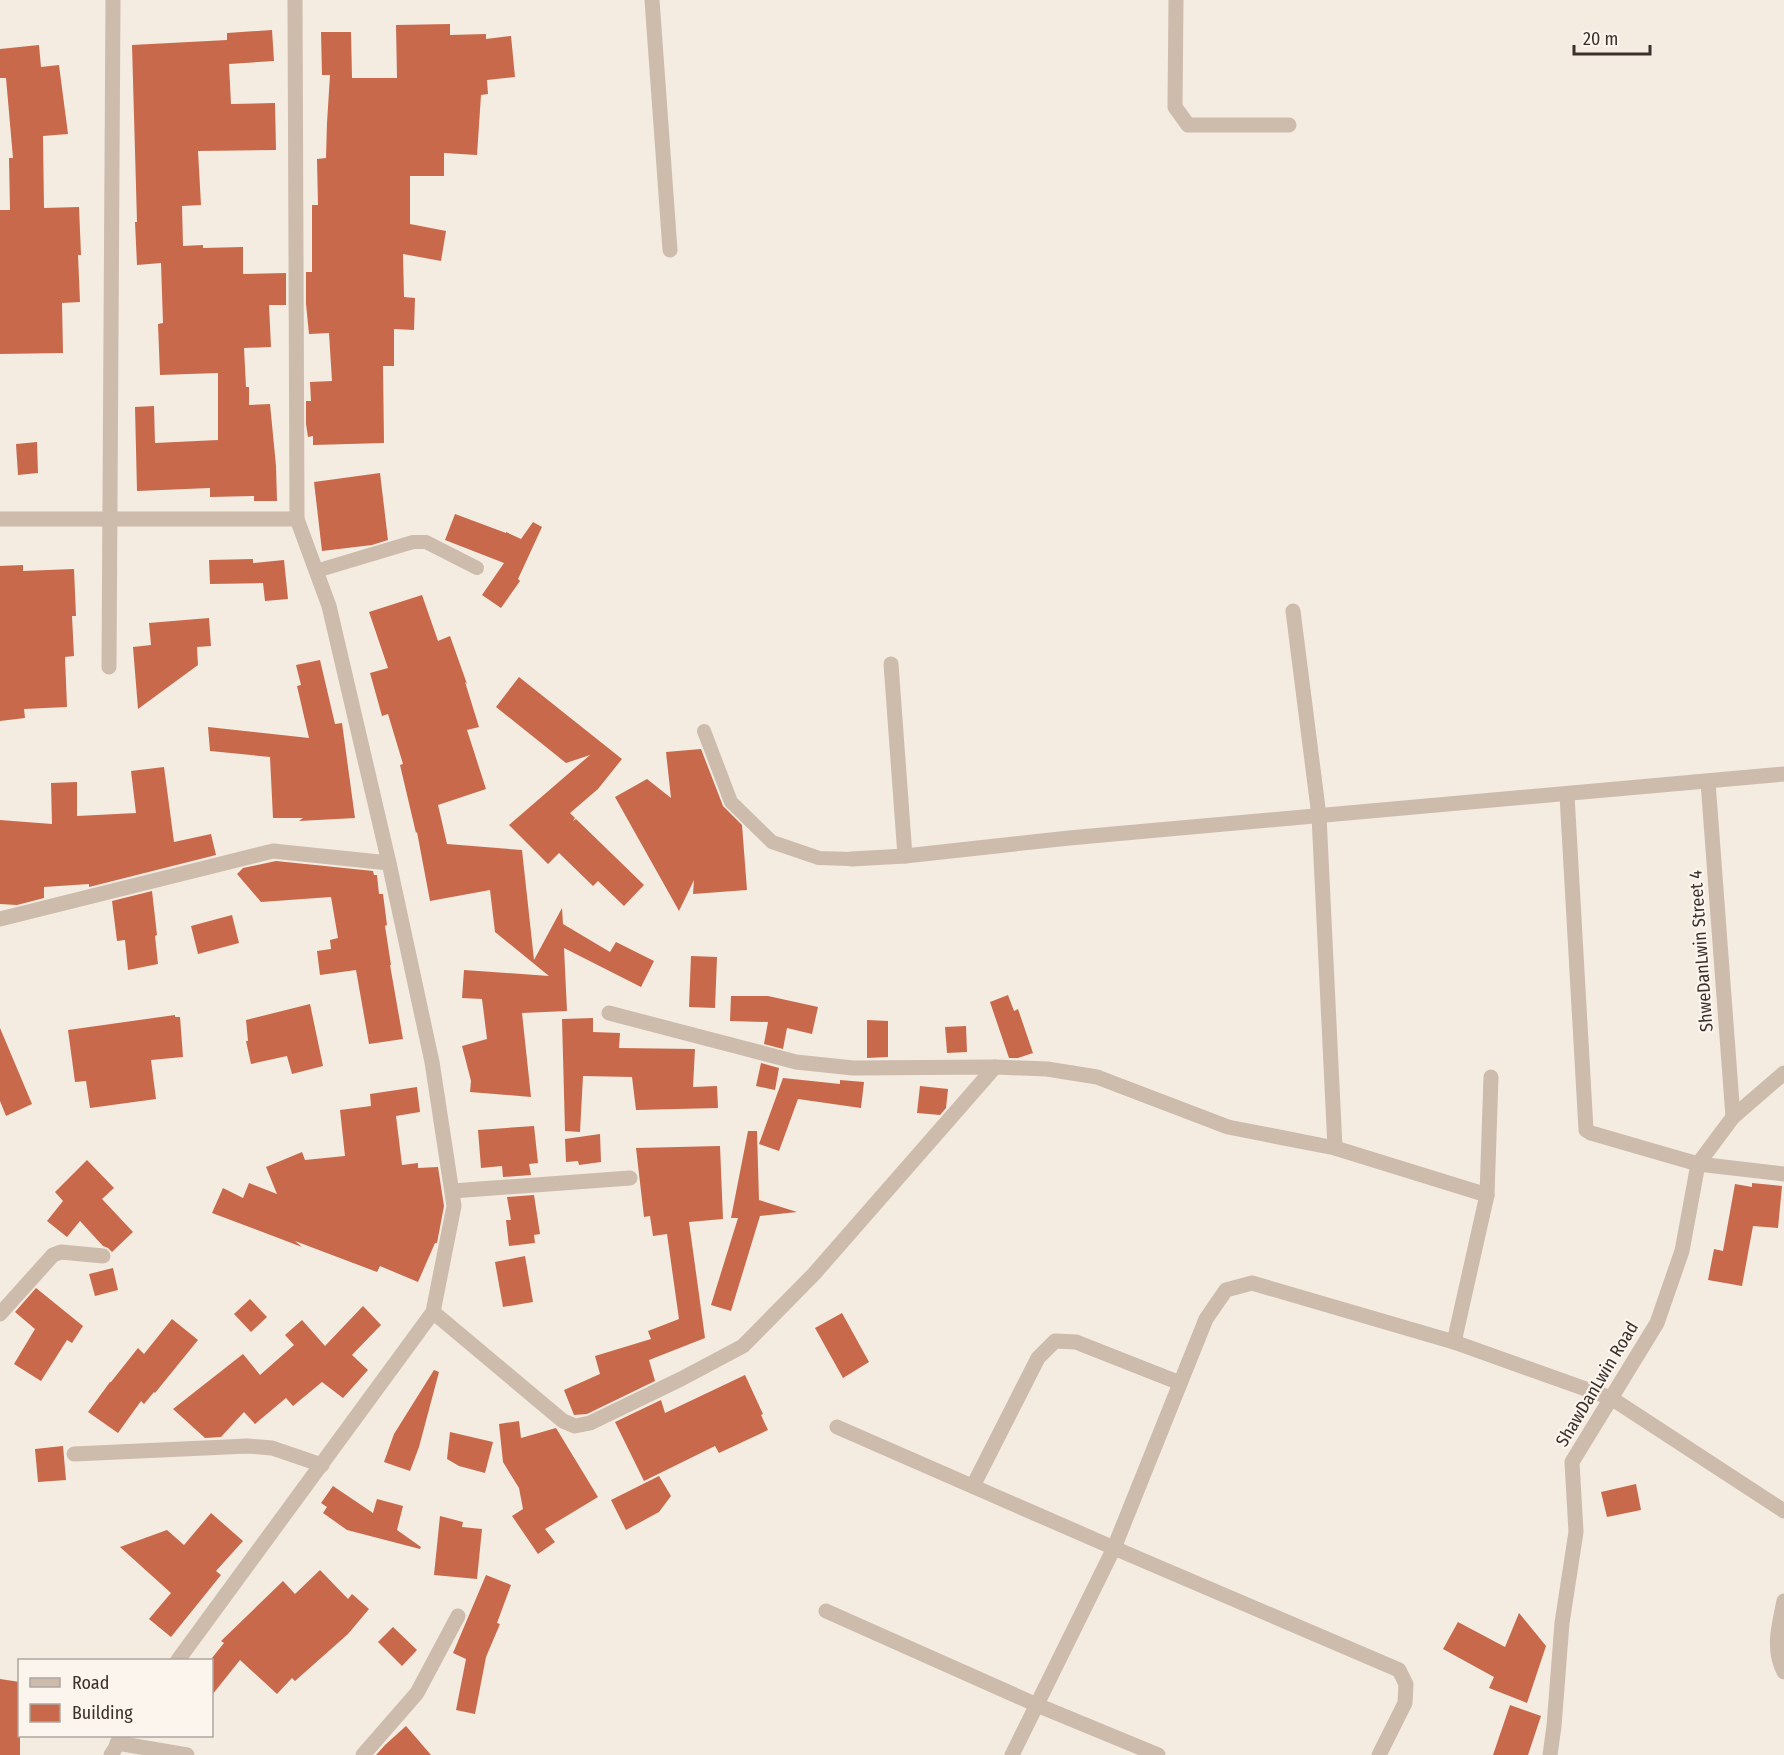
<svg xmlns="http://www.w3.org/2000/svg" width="1784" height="1755" font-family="'Fira Sans Condensed',sans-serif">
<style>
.building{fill:#c8694b}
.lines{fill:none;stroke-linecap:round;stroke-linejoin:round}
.service{stroke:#cdbbac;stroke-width:14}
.minor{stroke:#cdbbac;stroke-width:15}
.tertiary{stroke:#cdbbac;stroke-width:15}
.labels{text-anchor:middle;stroke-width:4.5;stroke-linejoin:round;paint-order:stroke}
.street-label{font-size:18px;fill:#3b302b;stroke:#fbf5ee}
</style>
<rect width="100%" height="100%" fill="#f4ebe1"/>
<!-- building -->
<g class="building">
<polygon points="450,24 450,35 486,34 486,39 511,36 515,77 487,80 488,94 481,95 477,155 444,153 444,176 410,176 410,224 446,231 441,261 403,254 404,297 415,298 414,330 394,329 394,366 383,366 384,443 313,445 313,436 308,437 306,424 306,401 311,401 310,382 332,381 329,333 309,334 306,304 306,272 312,272 312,205 318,205 317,159 326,158 327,123 330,75 322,75 321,32 351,32 352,78 397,78 396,25"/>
<polygon points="272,30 274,61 229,64 231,104 275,103 276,150 198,151 201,205 182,206 183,246 203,245 203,248 243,247 243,274 286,273 286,305 269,305 271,347 244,348 246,387 249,387 249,405 270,404 276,466 277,501 254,501 254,496 210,497 210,488 137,491 135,407 154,406 155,443 218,440 218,373 160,375 158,324 163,323 161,263 137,265 135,222 137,222 132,45 227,40 227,33"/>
<polygon points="39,45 41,67 59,65 68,134 43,136 44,208 79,207 81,255 78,255 80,302 62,303 63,353 0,354 0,210 10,210 9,158 13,158 6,78 0,78 0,49"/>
<polygon points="37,442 38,473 18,475 16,444"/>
<polygon points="380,473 388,540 372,545 322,551 314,482"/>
<polygon points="455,514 506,533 506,532 521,539 533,522 542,527 518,579 520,581 501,608 482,595 504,563 445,540"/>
<polygon points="253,559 253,563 284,560 288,599 265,601 263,583 210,584 209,560"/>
<polygon points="23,565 23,571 74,569 76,616 72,616 74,656 65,657 67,707 24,709 25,718 0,721 0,566"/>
<polygon points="422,595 438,641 450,636 467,684 465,682 479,727 467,730 486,789 438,805 447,844 522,850 534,960 562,908 563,924 610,952 616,942 654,961 641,987 564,948 567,1011 522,1013 531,1097 470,1092 471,1081 462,1046 487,1039 482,999 462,998 464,970 549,976 495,932 490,890 430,901 417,832 416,833 400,765 403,764 388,714 382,716 370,673 388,668 369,612"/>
<polygon points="209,618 211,646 197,647 198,665 138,709 133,647 151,645 149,623"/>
<polygon points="320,660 335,724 342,723 355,818 299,821 303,818 273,818 270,757 210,751 208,727 309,738 297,686 301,685 296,665"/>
<polygon points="519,677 622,759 598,789 570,813 575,818 573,821 576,819 644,885 624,906 598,881 593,886 559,853 548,864 509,825 590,755 566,763 496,707"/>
<polygon points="701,749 723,806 742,825 747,890 693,894 694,880 679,911 615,797 647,779 671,798 666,752"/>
<polygon points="164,767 174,842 211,834 216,855 89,887 89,884 44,887 44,898 17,905 0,904 0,820 52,824 51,783 77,782 77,816 136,813 131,771"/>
<polygon points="276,861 373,871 374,875 377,875 379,894 383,894 387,925 385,926 391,965 390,965 403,1039 369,1044 356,970 320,975 317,951 331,949 330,940 338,938 331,897 261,902 237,874 243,868"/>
<polygon points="152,891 157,935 155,936 158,964 128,970 125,940 117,941 112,901"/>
<polygon points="232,915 239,943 198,954 191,926"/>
<polygon points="691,956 717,957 715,1008 689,1007"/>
<polygon points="1008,995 1014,1011 1018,1009 1033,1053 1018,1058 1009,1058 990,1002"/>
<polygon points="731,996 768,996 818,1007 812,1034 787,1028 783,1049 764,1044 768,1022 730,1021"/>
<polygon points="310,1004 323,1066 292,1074 287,1056 251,1064 246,1041 248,1041 246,1020"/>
<polygon points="175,1015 175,1017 180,1017 183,1057 151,1060 156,1099 90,1108 86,1081 75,1082 68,1030"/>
<polygon points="593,1018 593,1032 620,1033 619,1048 695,1049 693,1087 717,1086 718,1108 636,1110 632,1077 583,1076 580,1132 565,1131 562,1019"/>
<polygon points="867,1020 888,1021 888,1057 867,1058"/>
<polygon points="966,1026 967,1052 947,1053 945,1027"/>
<polygon points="0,1028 32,1104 6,1116 0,1101"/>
<polygon points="761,1063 779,1068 775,1090 756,1086"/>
<polygon points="783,1078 840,1084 840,1080 864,1082 861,1108 798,1099 779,1151 759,1144"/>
<polygon points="920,1086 948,1089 946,1108 940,1115 917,1113"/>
<polygon points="417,1087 420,1112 396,1116 402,1165 418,1163 418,1168 438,1167 444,1206 437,1243 435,1243 418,1282 380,1266 377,1272 295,1241 302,1247 212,1213 223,1188 243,1198 249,1183 277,1194 266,1167 302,1152 305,1160 345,1156 340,1110 371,1106 370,1094"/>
<polygon points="534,1126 538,1163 529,1164 531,1175 503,1177 502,1166 481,1168 478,1130"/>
<polygon points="748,1131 757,1131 759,1200 797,1212 760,1216 731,1311 711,1305 738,1218 731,1218"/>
<polygon points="600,1134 601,1162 579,1165 578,1161 566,1162 565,1139"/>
<polygon points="720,1146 723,1219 689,1222 705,1338 649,1360 655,1381 587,1414 574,1415 564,1390 600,1374 595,1356 651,1339 648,1331 679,1319 667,1234 653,1236 650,1216 644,1217 636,1148"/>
<polygon points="87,1160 114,1188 102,1199 133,1232 112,1252 108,1248 103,1246 80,1221 67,1237 47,1221 63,1201 55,1192"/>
<polygon points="1752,1183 1782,1186 1778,1228 1753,1226 1742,1286 1708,1280 1714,1249 1723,1251 1735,1184 1752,1187"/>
<polygon points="534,1195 540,1234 534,1235 535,1243 509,1246 506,1220 511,1220 507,1197"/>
<polygon points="525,1256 533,1302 503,1307 495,1262"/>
<polygon points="113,1268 118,1290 95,1296 89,1274"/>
<polygon points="36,1288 83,1326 72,1343 67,1340 41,1381 14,1364 35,1329 15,1312"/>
<polygon points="250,1299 267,1317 251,1332 234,1314"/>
<polygon points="363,1306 381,1325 352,1355 368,1370 343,1398 322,1382 293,1406 286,1398 255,1424 244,1412 221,1437 205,1438 173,1409 243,1354 260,1375 294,1345 285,1335 302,1320 325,1346"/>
<polygon points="842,1313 869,1362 843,1378 815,1328"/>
<polygon points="172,1319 198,1340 155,1393 154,1392 144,1404 141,1401 118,1433 88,1412 110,1382 111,1382 138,1348 144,1354"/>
<polygon points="434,1370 439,1372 419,1447 410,1471 384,1462 394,1434"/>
<polygon points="745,1375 763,1414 761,1415 768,1430 719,1453 715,1446 644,1481 615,1422 661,1400 665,1413"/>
<polygon points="519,1421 521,1438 556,1428 598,1497 545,1529 555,1542 538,1554 512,1516 523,1509 519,1488 503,1462 499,1424"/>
<polygon points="450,1432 493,1442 485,1473 459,1466 447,1459"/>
<polygon points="63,1446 66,1480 38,1482 35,1449"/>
<polygon points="659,1476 671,1496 659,1512 626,1530 611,1500"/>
<polygon points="1636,1484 1641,1510 1607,1517 1601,1492"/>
<polygon points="333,1486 373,1513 377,1499 403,1506 397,1530 421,1547 420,1549 347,1530 323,1513 327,1507 321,1503"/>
<polygon points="211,1513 243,1541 216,1571 221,1575 171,1637 149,1619 171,1593 120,1547 167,1530 184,1545"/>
<polygon points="440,1516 463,1522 462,1527 482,1529 477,1579 434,1575"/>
<polygon points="320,1570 348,1599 352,1594 369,1609 348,1634 295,1681 292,1678 277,1694 240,1660 212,1695 212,1658 224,1643 221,1641 283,1581 295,1594"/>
<polygon points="486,1575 511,1585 497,1623 500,1624 486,1657 475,1714 456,1710 466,1659 453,1653"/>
<polygon points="1519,1613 1546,1646 1527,1703 1489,1688 1494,1677 1443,1649 1458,1622 1505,1647"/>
<polygon points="393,1627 417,1650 402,1666 378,1642"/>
<polygon points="0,1679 20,1682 20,1755 0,1755"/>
<polygon points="1510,1705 1541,1716 1528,1755 1493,1755"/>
<polygon points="406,1726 431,1755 376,1755 385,1745"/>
</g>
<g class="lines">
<!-- service -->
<g class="service">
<polyline points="316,571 413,542 426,542 477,568"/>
<polyline points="704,731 731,802 772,842 819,858 851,859"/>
</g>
<!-- minor -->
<g class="minor">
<polyline points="652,0 670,250"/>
<polyline points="1176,0 1175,107 1188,125 1289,125"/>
<polyline points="0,519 297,519 295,0"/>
<polyline points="1293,611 1319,816 1335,1148"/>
<polyline points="891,664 905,856"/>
<polyline points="109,667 113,0"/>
<polyline points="1708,782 1733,1117"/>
<polyline points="1567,795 1586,1130 1591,1133 1698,1164 1784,1174"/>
<polyline points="851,859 905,856 1069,838 1784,774"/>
<polyline points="0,919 273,851 389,863"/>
<polyline points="609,1013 796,1062 853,1068 995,1067 1047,1069 1097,1077 1228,1127 1335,1148 1487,1195"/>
<polyline points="1491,1077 1487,1195 1454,1342 1611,1398 1784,1511"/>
<polyline points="452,1191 630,1178"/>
<polyline points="433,1312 563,1421 575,1426 590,1423 681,1379 743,1346 814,1274 995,1067"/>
<polyline points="0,1314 53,1255 61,1252 103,1256"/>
<polyline points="837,1427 1114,1548 1399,1670 1406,1684 1405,1703 1379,1755"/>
<polyline points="74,1454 248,1446 272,1448 322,1465"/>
<polyline points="973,1486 1038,1358 1055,1341 1076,1342 1180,1383"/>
<path d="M1784,1601C1779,1626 1772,1648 1784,1672"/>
<polyline points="826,1611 1037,1705 1158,1755"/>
<polyline points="117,1743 187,1755"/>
<polyline points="363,1755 417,1693 458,1616"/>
<polyline points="1012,1755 1114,1548 1206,1319 1226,1290 1252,1283 1454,1342"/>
<polyline points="1550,1755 1554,1726 1562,1623 1576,1532 1572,1462 1657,1323 1682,1251 1698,1164 1733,1117 1784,1073"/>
</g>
<!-- tertiary -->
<g class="tertiary">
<polyline points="178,1660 433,1312 454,1206 432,1062 389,863 329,606 297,519"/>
<polyline points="111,1755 123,1736"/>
</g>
</g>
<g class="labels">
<!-- street labels -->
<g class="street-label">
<text transform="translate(1701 951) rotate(-94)" y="6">ShweDanLwin Street 4</text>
<text transform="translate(1597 1384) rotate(-59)" y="6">ShawDanLwin Road</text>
</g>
</g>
<!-- legend -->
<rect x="18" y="1659" width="195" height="78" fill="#fbf5ee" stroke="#aea6a0" stroke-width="1.5"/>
<rect x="30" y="1678" width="30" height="9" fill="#cdbbac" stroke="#aea6a0" stroke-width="1.5"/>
<text x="72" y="1689" font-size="18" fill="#3b302b">Road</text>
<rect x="30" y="1704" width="30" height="18" fill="#c8694b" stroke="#aea6a0" stroke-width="1.5"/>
<text x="72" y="1719" font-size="18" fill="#3b302b">Building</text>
<!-- scale -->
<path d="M1574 45v9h76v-9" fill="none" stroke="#3b302b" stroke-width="3"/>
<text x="1583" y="45" font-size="18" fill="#3b302b" stroke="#fbf5ee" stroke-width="4.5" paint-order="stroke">20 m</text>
</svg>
